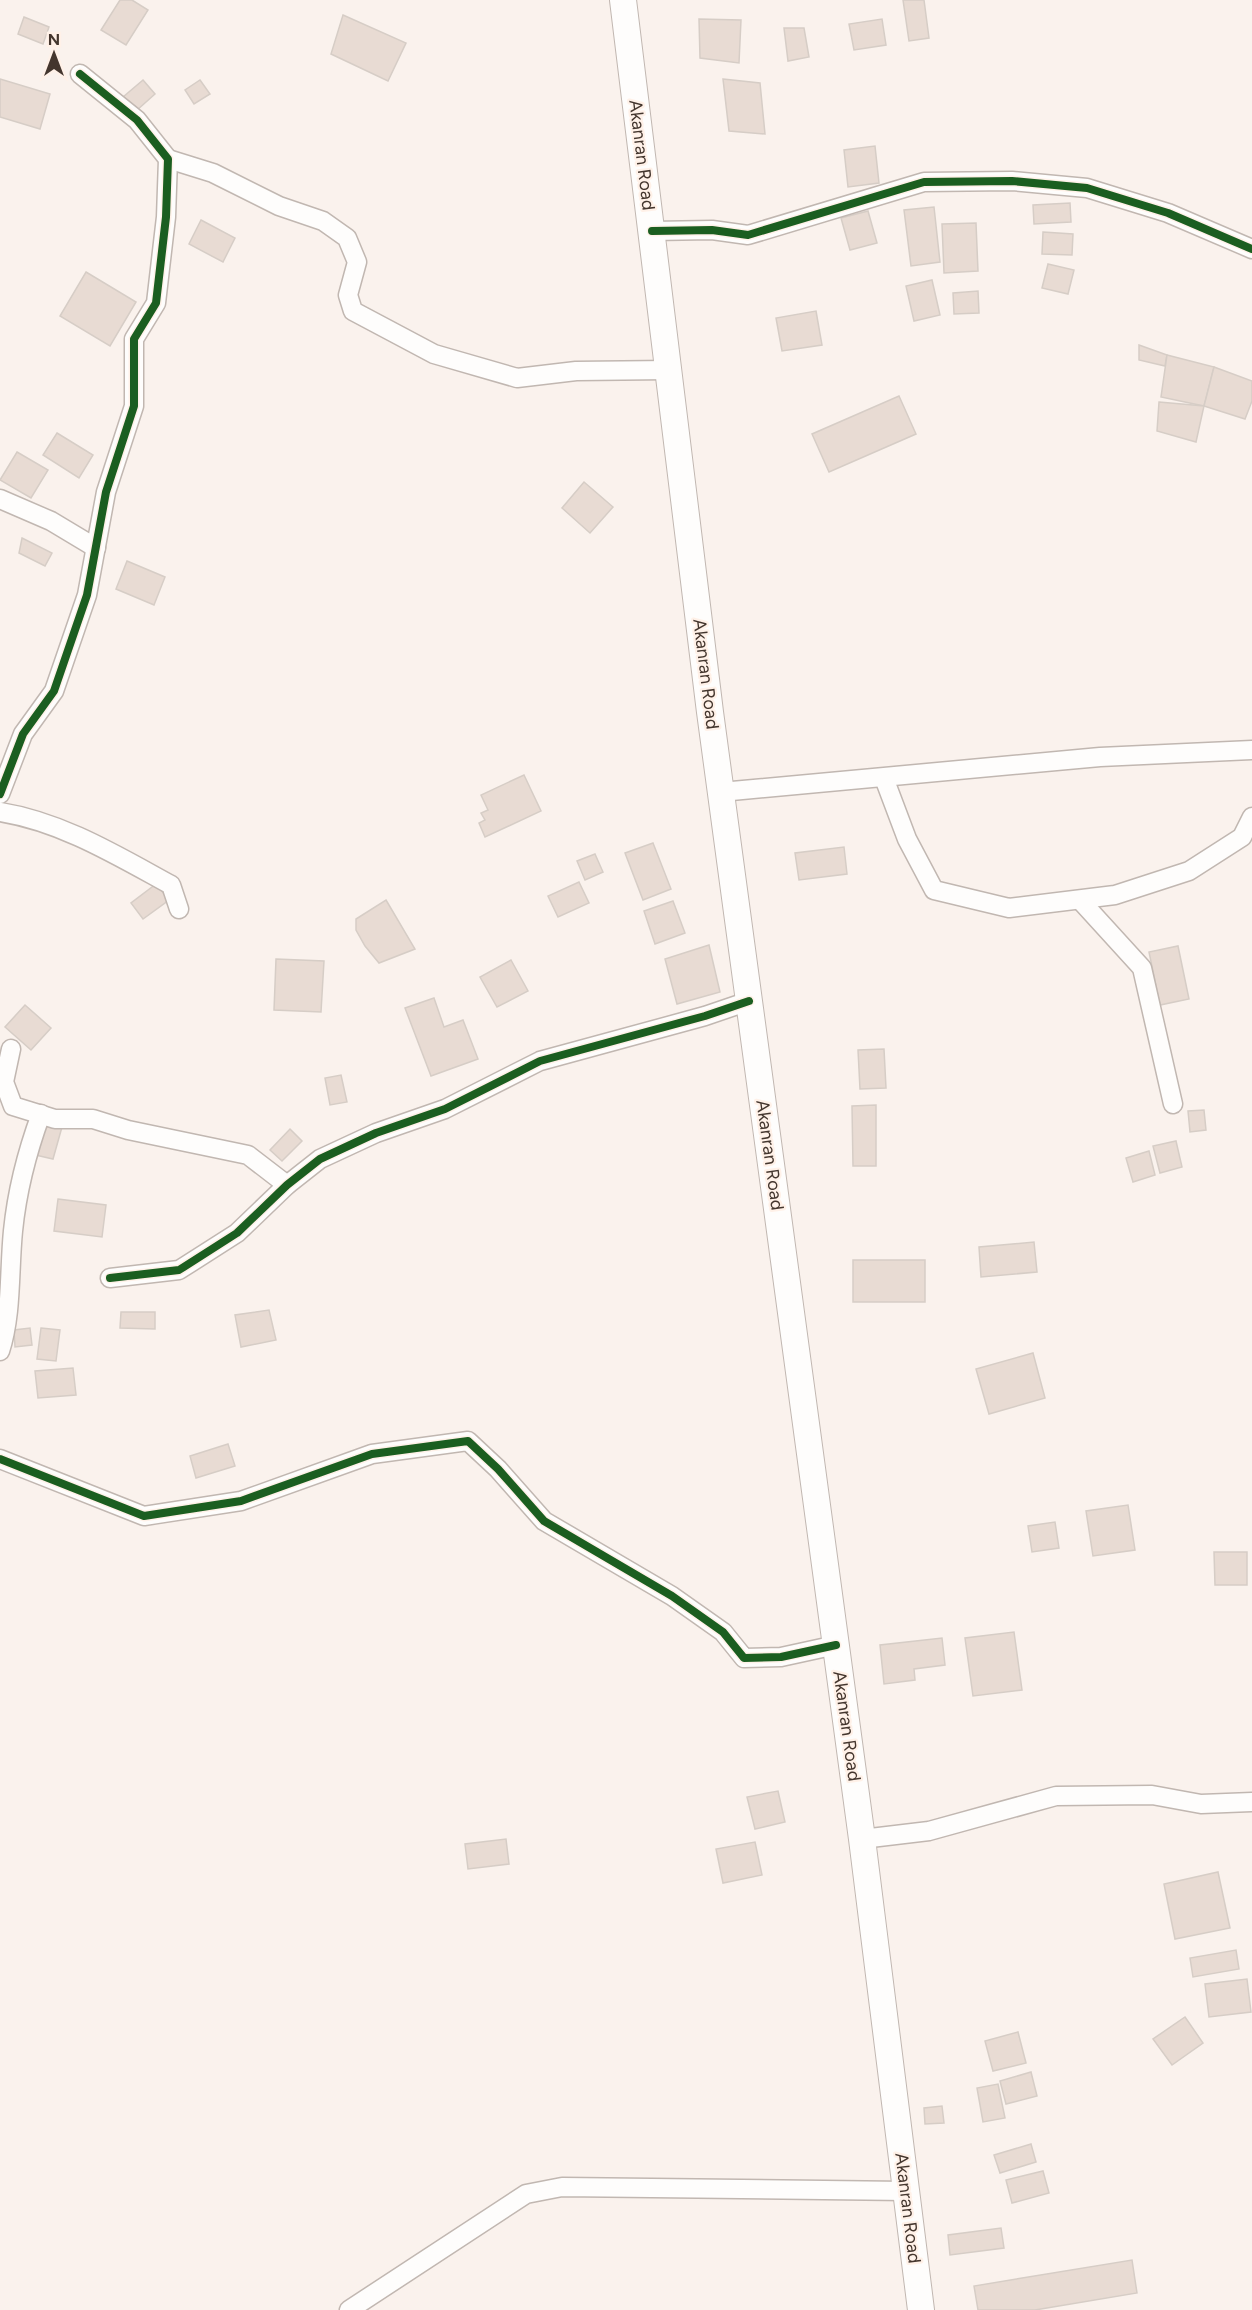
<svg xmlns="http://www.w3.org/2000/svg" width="1252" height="2310" font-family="Figtree,sans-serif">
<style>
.building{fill:#e8dbd3;stroke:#d6cdc6;stroke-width:1.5}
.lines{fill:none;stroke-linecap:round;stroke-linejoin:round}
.minor-casing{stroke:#c1b7b1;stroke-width:21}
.secondary-casing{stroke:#c1b7b1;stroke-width:28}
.minor{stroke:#fefdfc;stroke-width:18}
.secondary{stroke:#fefdfc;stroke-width:26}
.cycleway-casing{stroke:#fff1e8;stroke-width:11}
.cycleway{stroke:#1b5e20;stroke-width:8}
.labels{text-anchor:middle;stroke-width:4.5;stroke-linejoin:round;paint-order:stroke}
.street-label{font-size:18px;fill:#44362e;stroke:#fff1e8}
</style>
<rect width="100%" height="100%" fill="#faf2ed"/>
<!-- building -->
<g class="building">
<polygon points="120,0 132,0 148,10 126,45 101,30"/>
<polygon points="903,0 924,0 929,38 909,41"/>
<polygon points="343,15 406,43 388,81 331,54"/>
<polygon points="24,17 49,27 43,44 18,34"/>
<polygon points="699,19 741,20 739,63 700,58"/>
<polygon points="882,19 886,45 854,50 849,24"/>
<polygon points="784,28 804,28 809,57 788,61"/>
<polygon points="0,79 50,94 40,129 0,117"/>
<polygon points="723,79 760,83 765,134 729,131"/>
<polygon points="143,80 155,94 136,111 123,97"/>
<polygon points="200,80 210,94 194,104 185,90"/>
<polygon points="875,146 879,183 848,187 844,150"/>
<polygon points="1070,203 1071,222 1034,224 1033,205"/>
<polygon points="934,207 940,262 911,266 904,210"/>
<polygon points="868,211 877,243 850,250 841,218"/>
<polygon points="201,220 235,238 223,262 189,244"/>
<polygon points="976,223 978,271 944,273 942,224"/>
<polygon points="1043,232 1073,234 1072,255 1042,254"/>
<polygon points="1048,264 1074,270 1068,294 1042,288"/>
<polygon points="86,272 136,302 110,346 60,316"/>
<polygon points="932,280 940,315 914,321 906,286"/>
<polygon points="978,291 979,313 954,314 953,293"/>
<polygon points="816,311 822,345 782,351 776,318"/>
<polygon points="1139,345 1167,355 1165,366 1139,360"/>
<polygon points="1167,355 1214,367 1204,406 1161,397"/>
<polygon points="1214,367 1252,381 1252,401 1245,419 1204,406"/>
<polygon points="899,396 916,434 829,472 812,434"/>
<polygon points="1159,402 1204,406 1196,442 1157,431"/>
<polygon points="57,433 93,455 79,478 43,455"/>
<polygon points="17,452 48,470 31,498 0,480"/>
<polygon points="584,482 613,507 590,533 562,508"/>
<polygon points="22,538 52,553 45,566 19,553"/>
<polygon points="127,561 165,577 154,605 116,589"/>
<polygon points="524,775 541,811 485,837 479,823 485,820 481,813 488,810 481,795"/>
<polygon points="653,843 671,889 643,900 625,853"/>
<polygon points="844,847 847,874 799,880 795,853"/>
<polygon points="595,854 603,872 585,880 577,861"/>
<polygon points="579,882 589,903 558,917 548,896"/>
<polygon points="156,884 169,900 143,919 131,903"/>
<polygon points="386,900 415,949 379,963 365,946 356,930 356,919"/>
<polygon points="673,901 685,933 655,944 644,911"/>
<polygon points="709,945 720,992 677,1004 665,959"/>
<polygon points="1178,946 1189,999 1160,1005 1149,952"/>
<polygon points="276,959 324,961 321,1012 274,1010"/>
<polygon points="511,960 528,991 497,1007 480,977"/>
<polygon points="434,998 444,1027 463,1020 478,1059 431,1076 405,1008"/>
<polygon points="25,1005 51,1028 31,1050 5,1027"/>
<polygon points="884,1049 886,1088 860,1089 858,1050"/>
<polygon points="341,1075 347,1102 330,1105 325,1078"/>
<polygon points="876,1105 876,1166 853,1166 852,1106"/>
<polygon points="1204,1110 1206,1130 1190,1132 1188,1111"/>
<polygon points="40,1121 62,1127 53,1159 31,1154"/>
<polygon points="290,1129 302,1141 282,1161 270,1150"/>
<polygon points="1176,1141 1182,1167 1160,1173 1153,1146"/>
<polygon points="1149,1151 1155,1175 1133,1182 1126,1158"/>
<polygon points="58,1199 106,1205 102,1237 54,1231"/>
<polygon points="1034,1242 1037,1272 981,1277 979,1247"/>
<rect x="853" y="1260" width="72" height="42"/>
<polygon points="269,1310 276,1340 241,1347 235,1315"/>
<polygon points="121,1312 155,1312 155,1329 120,1328"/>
<polygon points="30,1328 32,1345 15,1347 14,1330"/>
<polygon points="41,1328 60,1330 56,1361 37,1359"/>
<polygon points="1033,1353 1045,1398 989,1414 976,1369"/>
<polygon points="73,1368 76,1395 38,1398 35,1371"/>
<polygon points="228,1444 235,1466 196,1478 190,1456"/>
<polygon points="1128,1505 1135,1550 1093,1556 1086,1511"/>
<polygon points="1055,1522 1059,1548 1032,1552 1028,1526"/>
<polygon points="1214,1552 1247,1552 1247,1585 1215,1585"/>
<polygon points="1014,1632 1022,1690 973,1696 965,1638"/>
<polygon points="942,1638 945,1665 914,1669 915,1680 884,1684 880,1645"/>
<polygon points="778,1791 785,1822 755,1829 747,1797"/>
<polygon points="506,1839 509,1864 468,1869 465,1844"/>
<polygon points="755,1842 762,1875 723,1883 716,1849"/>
<polygon points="1218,1872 1230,1928 1175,1939 1164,1884"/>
<polygon points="1236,1950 1239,1969 1193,1977 1190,1958"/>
<polygon points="1247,1979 1251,2012 1209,2017 1205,1984"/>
<polygon points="1185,2017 1203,2043 1172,2065 1153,2039"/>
<polygon points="1018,2032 1026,2063 993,2071 985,2041"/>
<polygon points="1031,2072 1037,2096 1006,2104 1000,2081"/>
<polygon points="998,2084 1005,2118 983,2122 977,2088"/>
<polygon points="942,2106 944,2123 925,2124 924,2108"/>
<polygon points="1031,2144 1036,2162 1000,2173 994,2155"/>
<polygon points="1043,2171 1049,2193 1012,2203 1006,2180"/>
<polygon points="1001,2228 1004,2248 950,2255 948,2235"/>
<polygon points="1132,2260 1137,2293 1035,2310 978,2310 974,2286"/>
</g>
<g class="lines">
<defs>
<g id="minor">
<polyline points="168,159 213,173 279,206 323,221 347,238 357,262 348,295 353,311 434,354 517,378 576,371 669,370"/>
<polyline points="652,231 712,230 748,235 924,182 1012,181 1087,188 1168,213 1252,249"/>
<polyline points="0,499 51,521 96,548"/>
<polyline points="884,778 907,839 934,890 1009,908 1115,895 1189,871 1242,837 1252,817"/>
<polyline points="721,792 1100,757 1252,750"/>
<polyline points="0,794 23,734 54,691 87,595 106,492 134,406 134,339 156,303 166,217 168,159 137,120 80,74"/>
<path d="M0,812C62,822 116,855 171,885L179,909"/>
<polyline points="1080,900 1142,968 1173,1104"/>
<polyline points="11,1049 4,1082 13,1106 55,1119 93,1119 128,1130 248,1155 287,1185"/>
<polyline points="110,1278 179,1270 237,1233 287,1185 320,1159 376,1133 445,1109 540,1061 705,1016 749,1001"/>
<path d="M0,1351C12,1314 9,1271 13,1231C17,1191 27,1152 41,1114"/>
<polyline points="0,1459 144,1516 241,1501 372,1454 468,1441 498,1469 544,1521 672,1596 723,1632 744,1658 781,1657 836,1645"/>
<polyline points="862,1839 929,1831 1056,1796 1152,1795 1201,1804 1252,1802"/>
<polyline points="349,2310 526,2194 562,2187 906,2191"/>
</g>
<polyline id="secondary" points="623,0 710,712 862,1839 921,2310"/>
</defs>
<!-- minor casing -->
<use href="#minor" class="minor-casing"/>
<!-- secondary casing -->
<use href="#secondary" class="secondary-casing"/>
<!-- minor -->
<use href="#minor" class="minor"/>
<!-- secondary -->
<use href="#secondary" class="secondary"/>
<defs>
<g id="cycleway">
<polyline points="652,231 712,230 748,235 924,182 1012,181 1087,188 1168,213 1252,249"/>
<polyline points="0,794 23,734 54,691 87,595 106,492 134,406 134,339 156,303 166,217 168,159 137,120 80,74"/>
<polyline points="110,1278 179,1270 237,1233 287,1185 320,1159 376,1133 445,1109 540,1061 705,1016 749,1001"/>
<polyline points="0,1459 144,1516 241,1501 372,1454 468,1441 498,1469 544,1521 672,1596 723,1632 744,1658 781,1657 836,1645"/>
</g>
</defs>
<!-- cycleway casing -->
<use href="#cycleway" class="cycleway-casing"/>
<!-- cycleway -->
<use href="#cycleway" class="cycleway"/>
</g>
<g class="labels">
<!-- street labels -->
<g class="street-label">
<text transform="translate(642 155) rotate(83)" y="6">Akanran Road</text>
<text transform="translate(706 674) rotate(83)" y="6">Akanran Road</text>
<text transform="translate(770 1155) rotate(82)" y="6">Akanran Road</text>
<text transform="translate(847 1726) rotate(82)" y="6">Akanran Road</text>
<text transform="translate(908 2208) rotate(83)" y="6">Akanran Road</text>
</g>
</g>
<!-- north arrow -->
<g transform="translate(54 54)" stroke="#fff1e8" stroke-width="4.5" paint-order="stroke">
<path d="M0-4.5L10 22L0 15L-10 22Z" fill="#44362e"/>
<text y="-9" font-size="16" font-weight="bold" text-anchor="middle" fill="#44362e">N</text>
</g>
</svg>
